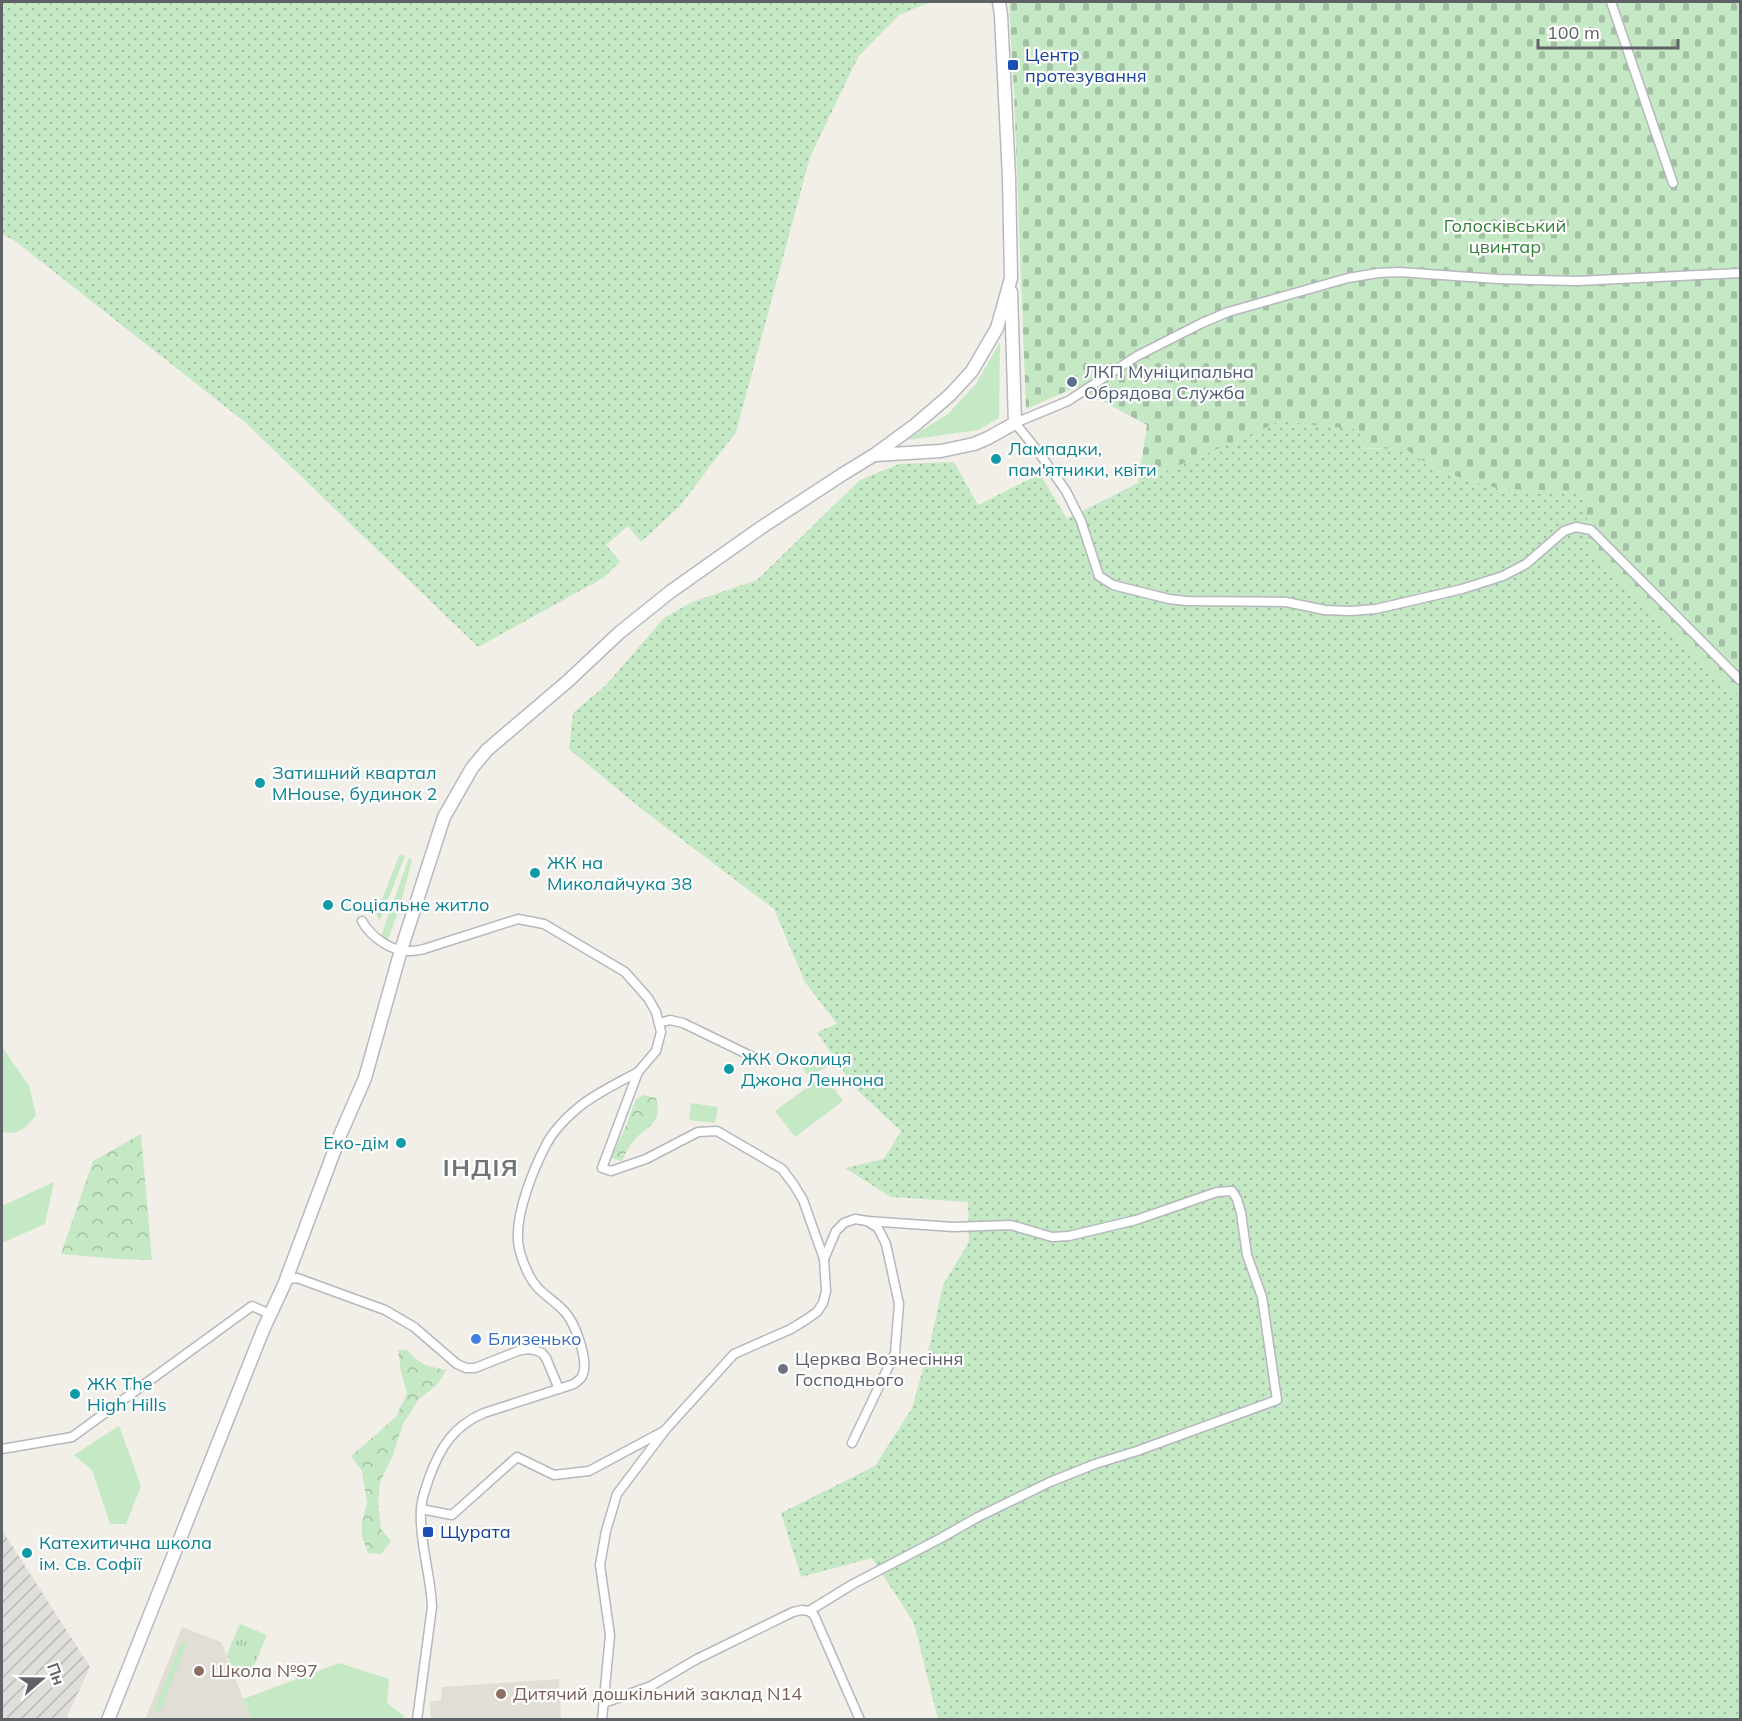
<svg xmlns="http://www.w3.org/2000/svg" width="1742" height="1721" font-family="Mulish,sans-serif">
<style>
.industrial{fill:url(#industrial-furrows)}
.education{fill:#e1ded6}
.grass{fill:#c5e8c5}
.forest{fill:url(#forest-crowns)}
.cemetery{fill:url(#cemetery-stones)}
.park{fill:url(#park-tufts)}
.garden{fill:url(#garden-dots)}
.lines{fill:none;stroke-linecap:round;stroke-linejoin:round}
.street-casing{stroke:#b5b8bc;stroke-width:11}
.secondary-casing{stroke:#b6babf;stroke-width:15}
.street{stroke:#fff;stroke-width:8}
.secondary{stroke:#fff;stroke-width:12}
.transit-dot{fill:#1a4fb4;stroke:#fff;stroke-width:2}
.service-dot{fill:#5c6f8a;stroke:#fff;stroke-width:2}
.culture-dot{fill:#0f9aa8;stroke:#fff;stroke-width:2}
.shop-dot{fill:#3f7fe0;stroke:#fff;stroke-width:2}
.worship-dot{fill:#6b7280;stroke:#fff;stroke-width:2}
.education-dot{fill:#8d6e63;stroke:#fff;stroke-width:2}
.labels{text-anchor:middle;stroke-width:4.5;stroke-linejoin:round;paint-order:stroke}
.transit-label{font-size:18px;fill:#164399;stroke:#fff;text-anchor:start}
.park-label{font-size:18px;fill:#348238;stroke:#fff}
.service-label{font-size:18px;fill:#4e5e75;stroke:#fff;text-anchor:start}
.culture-label{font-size:18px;fill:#0d838f;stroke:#fff;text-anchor:start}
.shop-label{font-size:18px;fill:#366cbe;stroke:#fff;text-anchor:start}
.worship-label{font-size:18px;fill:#5b616d;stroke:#fff;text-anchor:start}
.education-label{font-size:18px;fill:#785e54;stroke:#fff;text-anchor:start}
.district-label{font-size:24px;font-weight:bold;letter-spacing:1.5px;fill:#70757a;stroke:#fff}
</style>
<defs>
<pattern id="industrial-furrows" width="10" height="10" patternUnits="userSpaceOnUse" patternTransform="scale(1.5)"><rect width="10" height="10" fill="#e0deda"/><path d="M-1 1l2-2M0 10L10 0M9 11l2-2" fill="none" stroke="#b9b8b5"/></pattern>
<pattern id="forest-crowns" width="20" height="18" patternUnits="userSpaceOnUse" patternTransform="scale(1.5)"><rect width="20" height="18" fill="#c5e8c5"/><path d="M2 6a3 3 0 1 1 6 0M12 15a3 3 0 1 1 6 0" fill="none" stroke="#a3c0a4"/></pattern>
<pattern id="cemetery-stones" width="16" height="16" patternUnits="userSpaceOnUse" patternTransform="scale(1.5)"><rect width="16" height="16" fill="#c5e8c5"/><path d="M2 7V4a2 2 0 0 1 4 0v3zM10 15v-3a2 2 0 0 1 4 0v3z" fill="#a3c0a4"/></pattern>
<pattern id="park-tufts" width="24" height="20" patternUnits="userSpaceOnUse" patternTransform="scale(1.5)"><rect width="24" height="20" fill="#c5e8c5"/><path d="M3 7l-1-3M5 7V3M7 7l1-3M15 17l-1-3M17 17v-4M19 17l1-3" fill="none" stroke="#a3c0a4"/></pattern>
<pattern id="garden-dots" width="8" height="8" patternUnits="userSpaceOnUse" patternTransform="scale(1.5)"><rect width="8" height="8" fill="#c5e8c5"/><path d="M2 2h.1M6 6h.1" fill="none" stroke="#a3c0a4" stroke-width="1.8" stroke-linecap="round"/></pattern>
</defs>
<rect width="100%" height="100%" fill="#f1efe8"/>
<!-- industrial -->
<polygon class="industrial" points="2,1530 90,1667 66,1719 2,1719"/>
<!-- education -->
<g class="education">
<polygon points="182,1627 221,1642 251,1719 145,1720"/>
<polygon points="559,1679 561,1719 431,1719 430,1702 441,1700 442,1687"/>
</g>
<!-- grass -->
<g class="grass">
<polygon points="1000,342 999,418 978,430 907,440 948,414 976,384"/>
<polygon points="400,854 405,856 380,920 376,914"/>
<polygon points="409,858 412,860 399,910 387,941 381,936"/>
<path d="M3,1048L29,1086L36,1115C26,1128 19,1135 2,1132V1049Z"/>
<polygon points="814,1052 827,1059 831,1064 809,1077 799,1063"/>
<polygon points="824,1075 843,1101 795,1137 775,1111"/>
<polygon points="691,1103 718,1107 715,1123 689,1120"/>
<polygon points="54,1182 45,1224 2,1243 2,1206"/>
<polygon points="119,1426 141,1486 126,1524 110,1524 92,1470 74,1455"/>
<polygon points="181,1642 187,1644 161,1710 153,1711"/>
<polygon points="339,1663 389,1679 387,1703 404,1716 403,1719 251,1719 243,1699"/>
</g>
<!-- forest -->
<g class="forest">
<path d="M643,1095L656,1098C663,1125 647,1125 633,1141C629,1146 625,1155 622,1161L610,1158L626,1126L636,1099Z"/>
<polygon points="141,1134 152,1260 118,1259 61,1254 93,1161"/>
<path d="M398,1350H407C421,1365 426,1366 446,1370L438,1384L419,1399L403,1424L392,1457L380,1482L378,1504L381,1529L391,1541L381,1554L368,1553L362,1536V1522L367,1503L362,1471L351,1456L396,1417L407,1393L401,1372Z"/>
</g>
<!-- cemetery -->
<polygon class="cemetery" points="1009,2 1740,2 1740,696 1692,653 1633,591 1589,552 1585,492 1499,489 1438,471 1405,449 1225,446 1138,483 1147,425 1076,387 1026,409 1014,93"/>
<!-- park -->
<polygon class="park" points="240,1624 267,1635 255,1663 248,1671 231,1666 227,1654"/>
<!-- garden -->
<g class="garden">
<polygon points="2,2 930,2 899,15 858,57 810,157 736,432 680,506 641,542 628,526 606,545 620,562 603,578 478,647 245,422 15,241 2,234"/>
<polygon points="1280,421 1360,430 1367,449 1405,449 1438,471 1499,489 1585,492 1590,552 1633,591 1692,653 1740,696 1740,1719 938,1719 914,1623 872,1558 801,1577 781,1513 875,1466 912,1408 930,1344 943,1285 969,1242 968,1202 891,1197 845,1168 884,1159 901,1131 855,1088 817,1032 837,1024 805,982 774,909 643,810 569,749 573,713 606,685 664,618 692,602 757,580 860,480 899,464 954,462 978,505 1040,474 1067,519 1138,483 1225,446"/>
</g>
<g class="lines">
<defs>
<g id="street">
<polyline points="1611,2 1673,183"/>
<polyline points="1740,273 1577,281 1498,279 1399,272 1378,273 1348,278 1228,312 1202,323 1137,356 1068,401 1015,423 1037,450 1066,491 1081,521 1099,576 1113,585 1169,599 1186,601 1286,602 1325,610 1351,611 1376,609 1462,589 1503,576 1526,564 1564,531 1576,527 1591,530 1740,680"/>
<path d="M362,921C370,936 391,952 410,951C414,951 420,950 424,949L518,919L544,924L625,972L648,998L656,1012L661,1032L656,1051L638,1072L602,1168L611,1171L646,1159L698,1132L717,1131L782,1169L794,1185L803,1200L824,1259L826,1291L823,1303L817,1312L807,1319L791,1329L734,1354L666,1429L617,1494L606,1531L600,1565L610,1635L602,1720"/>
<polyline points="659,1023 670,1020 683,1023 753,1057"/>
<polyline points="824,1259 836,1231 844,1223 855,1219 867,1221 878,1228 886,1244 899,1304 895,1353 852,1443"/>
<polyline points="284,1285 290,1279 297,1278 385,1310 414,1327 457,1364 466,1368 475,1368 518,1351 527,1349 535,1350 542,1353 546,1358 559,1389"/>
<polyline points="2,1449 72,1437 252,1306 270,1314"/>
<polyline points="421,1509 452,1515 517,1457 554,1475 589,1471 662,1432"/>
<polyline points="809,1611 853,1584 941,1538 978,1517 1050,1482 1095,1464 1137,1451 1277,1400 1262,1297 1247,1255 1241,1213 1237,1199 1232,1191 1217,1192 1136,1220 1069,1236 1052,1237 1011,1225 953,1227 867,1221"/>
<polyline points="604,1703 651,1686 697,1659 793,1612 802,1610 809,1611 814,1615 860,1720"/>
<path d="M417,1720L432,1607C431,1576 419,1540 421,1510C421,1499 426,1488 429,1478C440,1448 453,1426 484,1413L574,1384C574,1384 580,1379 581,1378C591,1364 575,1322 564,1311C552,1298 537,1292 529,1275C524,1265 519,1252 518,1241C516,1212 533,1170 546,1145C553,1131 567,1117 579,1107C596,1093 618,1083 638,1072"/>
</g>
<g id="secondary">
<polyline points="875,455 941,451 955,448 974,444 988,438 1015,423 1011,292"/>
<polyline points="108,1720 263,1330 284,1285 341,1133 365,1078 401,950 444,817 472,768 487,750 568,681 619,633 670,592 762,527 843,474 874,455 915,425 950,395 972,371 997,328 1011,278 1009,178 1001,15 999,2"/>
</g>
</defs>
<!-- street casing -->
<use href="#street" class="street-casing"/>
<!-- secondary casing -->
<use href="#secondary" class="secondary-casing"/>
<!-- street -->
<use href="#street" class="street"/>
<!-- secondary -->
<use href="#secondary" class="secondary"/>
</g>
<!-- markers -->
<g class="transit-dot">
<rect x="1007" y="59" width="12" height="12" rx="3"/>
<rect x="422" y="1526" width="12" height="12" rx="3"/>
</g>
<circle class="service-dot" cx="1072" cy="382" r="6"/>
<g class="culture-dot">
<circle cx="996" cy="459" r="6"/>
<circle cx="260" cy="783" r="6"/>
<circle cx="535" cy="873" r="6"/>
<circle cx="328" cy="905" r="6"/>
<circle cx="729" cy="1069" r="6"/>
<circle cx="401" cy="1143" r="6"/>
<circle cx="75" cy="1394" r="6"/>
<circle cx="27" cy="1553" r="6"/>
</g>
<circle class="shop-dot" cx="476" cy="1339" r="6"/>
<circle class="worship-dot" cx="783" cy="1369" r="6"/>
<g class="education-dot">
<circle cx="199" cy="1671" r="6"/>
<circle cx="501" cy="1694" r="6"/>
</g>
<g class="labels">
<!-- transit labels -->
<g class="transit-label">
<text x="1025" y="61">Центр<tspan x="1025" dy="21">протезування</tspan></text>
<text x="440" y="1538">Щурата</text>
</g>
<!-- park labels -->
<g class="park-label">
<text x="1505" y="232">Голосківський<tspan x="1505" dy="21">цвинтар</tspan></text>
</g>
<!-- service labels -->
<g class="service-label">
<text x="1084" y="378">ЛКП Муніципальна<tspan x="1084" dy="21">Обрядова Служба</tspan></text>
</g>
<!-- culture labels -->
<g class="culture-label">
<text x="1008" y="455">Лампадки,<tspan x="1008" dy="21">пам'ятники, квіти</tspan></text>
<text x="272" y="779">Затишний квартал<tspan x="272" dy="21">MHouse, будинок 2</tspan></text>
<text x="547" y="869">ЖК на<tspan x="547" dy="21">Миколайчука 38</tspan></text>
<text x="340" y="911">Соціальне житло</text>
<text x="741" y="1065">ЖК Околиця<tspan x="741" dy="21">Джона Леннона</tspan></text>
<text x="389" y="1149" text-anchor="end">Еко-дім</text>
<text x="87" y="1390">ЖК The<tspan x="87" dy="21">High Hills</tspan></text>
<text x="39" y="1549">Катехитична школа<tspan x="39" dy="21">ім. Св. Софії</tspan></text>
</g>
<!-- shop labels -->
<g class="shop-label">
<text x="488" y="1345">Близенько</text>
</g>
<!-- worship labels -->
<g class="worship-label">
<text x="795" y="1365">Церква Вознесіння<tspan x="795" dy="21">Господнього</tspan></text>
</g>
<!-- education labels -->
<g class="education-label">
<text x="211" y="1677">Школа №97</text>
<text x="513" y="1700">Дитячий дошкільний заклад N14</text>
</g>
<!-- district labels -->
<g class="district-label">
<text x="481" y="1176">ІНДІЯ</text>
</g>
</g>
<!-- border -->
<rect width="1742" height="1721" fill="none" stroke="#5f6368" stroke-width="6"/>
<!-- north arrow -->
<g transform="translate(42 1679) rotate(70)" stroke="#ffffff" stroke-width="4.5" paint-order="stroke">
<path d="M0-4.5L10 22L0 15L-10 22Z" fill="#5f6368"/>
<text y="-9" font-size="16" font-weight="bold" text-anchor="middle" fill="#5f6368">Пн</text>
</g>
<!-- scale -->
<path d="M1538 39v9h140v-9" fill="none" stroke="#5f6368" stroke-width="3"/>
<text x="1547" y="39" font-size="18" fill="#5f6368" stroke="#ffffff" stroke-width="4.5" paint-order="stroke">100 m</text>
</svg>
